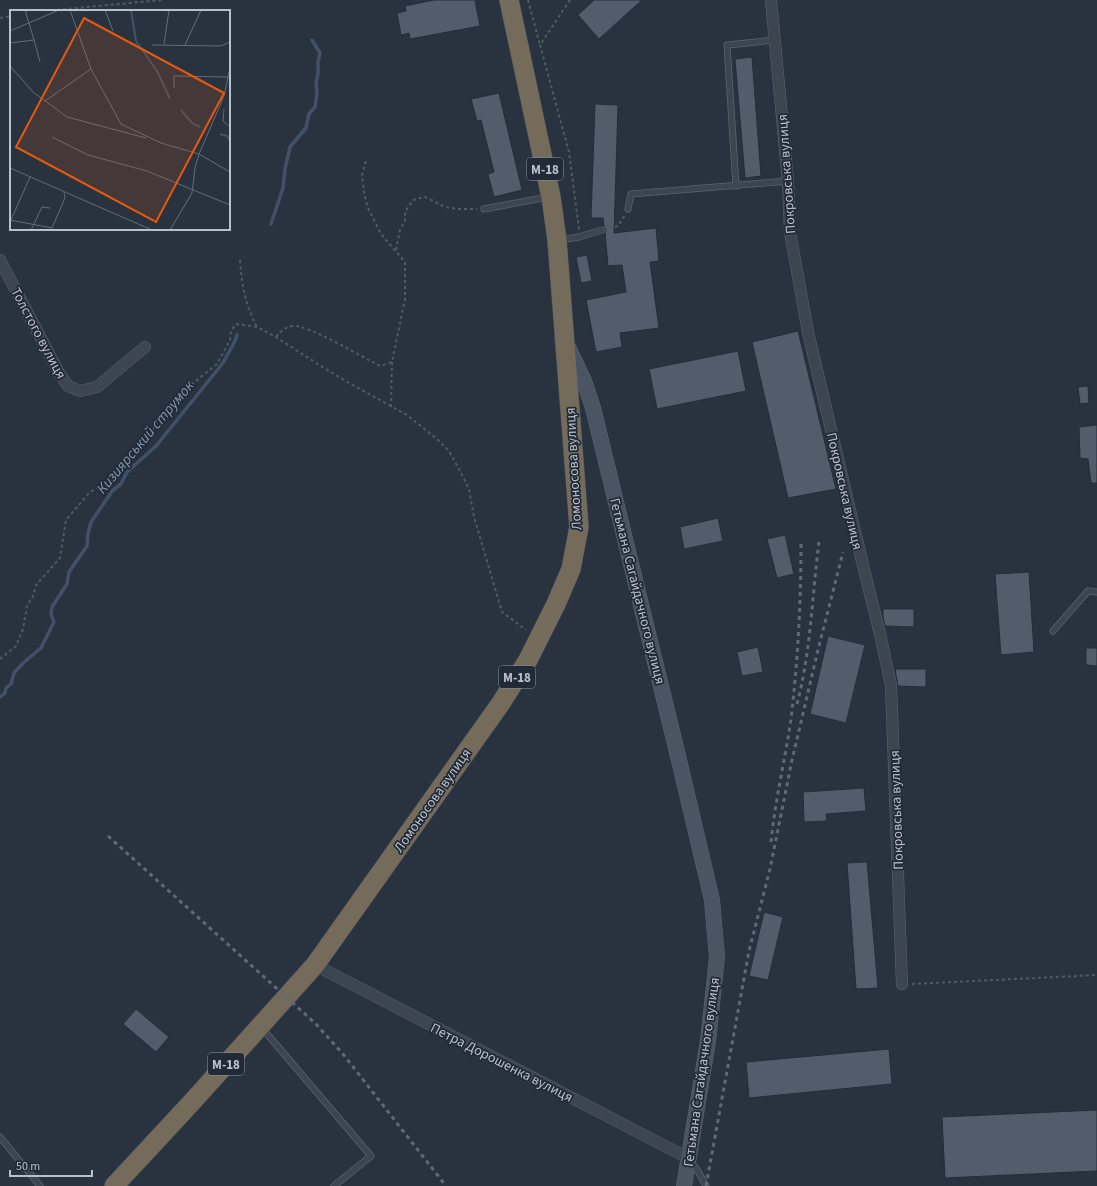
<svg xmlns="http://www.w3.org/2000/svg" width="1097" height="1186" font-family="'Source Sans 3',sans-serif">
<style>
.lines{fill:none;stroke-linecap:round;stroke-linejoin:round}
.stream{stroke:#405168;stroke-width:3.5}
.building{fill:#525c6b;stroke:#242c38}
.lane-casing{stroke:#5b636d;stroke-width:7}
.street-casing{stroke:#5b636d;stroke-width:12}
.secondary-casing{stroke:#5b636d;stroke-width:16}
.highway-casing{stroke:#48505b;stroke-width:20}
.path{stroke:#4b5e60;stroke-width:2;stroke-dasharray:3 3;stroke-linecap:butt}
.lane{stroke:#3d4550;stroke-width:5.5}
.street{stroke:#3d4550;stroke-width:11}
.secondary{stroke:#4b5463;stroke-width:15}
.highway{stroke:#756b5b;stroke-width:19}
.rail{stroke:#5f6977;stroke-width:3;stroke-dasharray:4 4;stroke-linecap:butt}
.labels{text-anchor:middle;stroke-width:3.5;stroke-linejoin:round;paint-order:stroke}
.shield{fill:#212a36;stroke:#8c939e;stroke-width:1}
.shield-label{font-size:13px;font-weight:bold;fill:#bac0ca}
.street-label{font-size:14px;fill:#bac0ca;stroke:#212a36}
.water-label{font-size:15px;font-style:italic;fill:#8497af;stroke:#212a36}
.inset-river{fill:none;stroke:#405168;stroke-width:2}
.inset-road{fill:none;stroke:#636b77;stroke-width:1}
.view{fill:#e8590c;fill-opacity:0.15;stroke:#e8590c;stroke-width:2}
.inset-edge{fill:none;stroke:#bac0ca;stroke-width:2}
</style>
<rect width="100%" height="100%" fill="#293340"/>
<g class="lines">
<!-- stream -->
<g class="stream">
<polyline points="271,224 283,188 285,169 290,147 306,128 309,114 315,107 317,93 316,82 318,74 318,62 320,53 312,40"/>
<polyline points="0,697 5,693 6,688 11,684 14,673 23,663 41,648 54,622 51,614 52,607 67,584 69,572 87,546 88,534 91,522 113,490 121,484 127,472 156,446 223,363 235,341 237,335"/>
</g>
</g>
<!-- building -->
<g class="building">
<polygon points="434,0 475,0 480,26 410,39 409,33 401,35 397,13 406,11 405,6"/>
<polygon points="594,0 642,0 599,39 578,15"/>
<polygon points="752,57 761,176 745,178 735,59"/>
<polygon points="499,93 522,190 494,197 488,174 494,172 481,120 477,121 471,99"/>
<polygon points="595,104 618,105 614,233 656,228 659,261 650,262 659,328 620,333 622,347 596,352 586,300 626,292 622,265 608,266 605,233 606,229 604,227 603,218 591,218"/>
<polygon points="587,255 592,281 581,283 576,257"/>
<polygon points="798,331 836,489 788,498 752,342"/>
<polygon points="738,351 746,391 657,409 649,369"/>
<polygon points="1088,386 1089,403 1080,404 1078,387"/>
<polygon points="1097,425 1097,483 1091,483 1088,459 1080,458 1079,427"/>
<polygon points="718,518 723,541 684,549 680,527"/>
<polygon points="785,535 794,574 777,578 767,539"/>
<polygon points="1029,572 1034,652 1001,655 995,574"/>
<polygon points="883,609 914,609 914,627 885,626 883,617"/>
<polygon points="828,636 865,645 846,723 810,714"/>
<polygon points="758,647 763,672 742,676 737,652"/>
<polygon points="1086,648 1097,648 1097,666 1086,665"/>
<polygon points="895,669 926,669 926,687 898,686"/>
<polygon points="864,788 866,811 826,814 827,821 804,822 803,792"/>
<polygon points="867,862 878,988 856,989 847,863"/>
<polygon points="764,912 783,917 768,980 749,976"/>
<polygon points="136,1009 169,1037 156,1052 123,1024"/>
<polygon points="889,1049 892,1084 749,1098 746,1062"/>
<polygon points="1097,1110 1097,1171 945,1178 942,1117"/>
</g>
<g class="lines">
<defs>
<g id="lane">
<polyline points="736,186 727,45 775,40"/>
<polyline points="484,209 548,197"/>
<polyline points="628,209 631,194 788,181"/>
<polyline points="560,240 579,237 602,230"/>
<polyline points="1053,631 1088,591 1097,592"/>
<polyline points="262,1028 371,1156 334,1186"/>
<polyline points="0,1137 40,1186"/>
<polyline points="690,1161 698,1171 706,1186"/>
</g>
<g id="street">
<polyline points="771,0 788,181 790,232 808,332 867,582 880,634 891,685 902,984"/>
<polyline points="0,260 59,373 68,386 80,391 97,387 145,347"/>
<polyline points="315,965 688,1158"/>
</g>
<polyline id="secondary" points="567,345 584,381 593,408 678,756 712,900 717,957 708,1041 684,1186"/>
<polyline id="highway" points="114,1186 192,1102 315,965 501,703 528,660 556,604 571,569 579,527 557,240 551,197 509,0"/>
</defs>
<!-- lane casing -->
<use href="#lane" class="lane-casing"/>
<!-- street casing -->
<use href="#street" class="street-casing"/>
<!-- secondary casing -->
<use href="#secondary" class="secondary-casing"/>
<!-- highway casing -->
<use href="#highway" class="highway-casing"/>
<!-- path -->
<g class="path">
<polyline points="528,0 540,45"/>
<polyline points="570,0 540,45 569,152 579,229"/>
<polyline points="45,11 162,0"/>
<polyline points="0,18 11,16"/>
<polyline points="609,228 618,226 625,215"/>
<polyline points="396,250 400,230 405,221 405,212 413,200 425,197 445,207 458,209 477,209"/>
<path d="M240,260C242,286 245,304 257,327"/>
<path d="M276,337C281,331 285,327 293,326C307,324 364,358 380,366L392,362L405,299V262L381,234L368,208L364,193L362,175L366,161"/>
<polyline points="391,407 392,362"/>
<polyline points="0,659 16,646 23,629 27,606 33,596 36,585 60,558 66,520 90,492 116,478 128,461 134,459 145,444 159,419 185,393 192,384 217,364 230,340 231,331 236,324 257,327 276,337 316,363 349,383 407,415 437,439 449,451 460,471 469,489 474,517 502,612 526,630"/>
<polyline points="912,984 1097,975"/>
</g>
<!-- lane -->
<use href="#lane" class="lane"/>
<!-- street -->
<use href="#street" class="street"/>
<!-- secondary -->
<use href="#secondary" class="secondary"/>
<!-- highway -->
<use href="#highway" class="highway"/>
<!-- rail -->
<g class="rail">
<path d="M797,704C811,651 812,596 819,542"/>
<polyline points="108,836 315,1023 343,1054 446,1186"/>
<path d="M771,842C775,801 785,760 791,719C798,660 801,601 801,542"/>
<polyline points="706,1186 749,951 770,869 792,760 818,650 843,552"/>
</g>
</g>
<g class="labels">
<!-- shield labels -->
<g class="shield">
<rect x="527" y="158" width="36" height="22" rx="3"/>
<rect x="499" y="666" width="36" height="22" rx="3"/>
<rect x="208" y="1053" width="36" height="22" rx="3"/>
</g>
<g class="shield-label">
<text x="545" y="174">М-18</text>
<text x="517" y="682">М-18</text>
<text x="226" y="1069">М-18</text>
</g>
<!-- street labels -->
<g class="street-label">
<text transform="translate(786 174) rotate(-94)" y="5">Покровська вулиця</text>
<text transform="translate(39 333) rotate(62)" y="5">Толстого вулиця</text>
<text transform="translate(573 469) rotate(-93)" y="5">Ломоносова вулиця</text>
<text transform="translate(845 491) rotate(77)" y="5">Покровська вулиця</text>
<text transform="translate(638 591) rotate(76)" y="5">Гетьмана Сагайдачного вулиця</text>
<text transform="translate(432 800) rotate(-55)" y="5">Ломоносова вулиця</text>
<text transform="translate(896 810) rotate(-92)" y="5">Покровська вулиця</text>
<text transform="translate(502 1062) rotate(27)" y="5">Петра Дорошенка вулиця</text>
<text transform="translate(701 1072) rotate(-82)" y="5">Гетьмана Сагайдачного вулиця</text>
</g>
<!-- water labels -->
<g class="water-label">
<text transform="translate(145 437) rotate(-50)" y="5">Кизиярський струмок</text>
</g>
</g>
<!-- overview -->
<g transform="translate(10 10)">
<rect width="220" height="220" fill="#293340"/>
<path class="inset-river" d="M121,0L126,31L147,61L160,89M171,100L182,113L190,117M210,124L217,126L220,131"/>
<path class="inset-road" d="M15,0L24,30M60,0L81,59L111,114L151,133L189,144L185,158L182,183L160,220M95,0L103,21M0,21L49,0M0,33L24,30L30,52M154,34L159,0M142,35L211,36L220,32M175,35L191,0M0,56L23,82L57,107L136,128M220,58L214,86L189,144L220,162M164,78V66L220,67M35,91L81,59M214,99L213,111L220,117M42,127L78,145L137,161L220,195M0,158L142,220M0,210L42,218L55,188L54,182M1,210L20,167M21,220L32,197L40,198"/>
<path class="view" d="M74,8L214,83L146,212L6,137Z"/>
<rect width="220" height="220" class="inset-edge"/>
</g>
<!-- scale -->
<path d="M10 1170v6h82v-6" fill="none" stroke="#bac0ca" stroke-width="2"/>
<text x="16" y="1170" font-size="12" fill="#bac0ca" stroke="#212a36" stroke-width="3" paint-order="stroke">50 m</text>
</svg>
